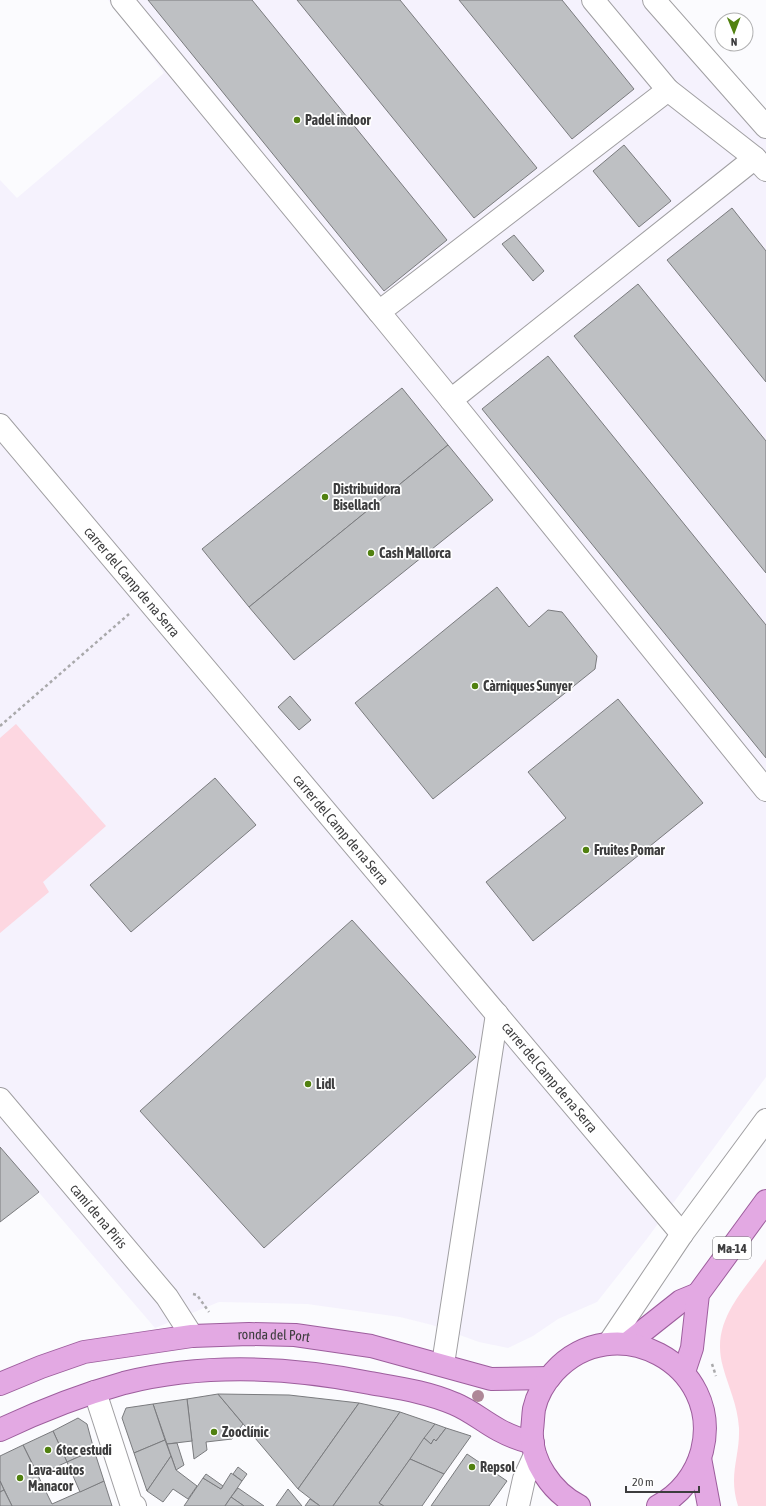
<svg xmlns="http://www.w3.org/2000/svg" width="766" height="1506" font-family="'Asap Condensed',sans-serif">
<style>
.built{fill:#f5f2fd}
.green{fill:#fdd7e1}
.building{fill:#bec0c3;stroke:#7a7b7e}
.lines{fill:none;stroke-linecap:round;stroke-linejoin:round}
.minor-casing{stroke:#a09fa2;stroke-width:24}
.major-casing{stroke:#9d5e9d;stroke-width:24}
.path{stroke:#a9a9ab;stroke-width:2.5;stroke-dasharray:3 3;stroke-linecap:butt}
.minor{stroke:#fff;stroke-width:22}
.major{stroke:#e3a9e3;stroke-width:22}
.tree{fill:#ae8797}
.poi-dot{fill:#518110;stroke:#fff;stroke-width:1.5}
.labels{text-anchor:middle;stroke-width:3.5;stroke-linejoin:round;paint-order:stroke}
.shield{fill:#fff;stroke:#777778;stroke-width:1}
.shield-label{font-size:13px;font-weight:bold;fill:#3d3d3e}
.poi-label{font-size:14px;font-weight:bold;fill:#3d3d3e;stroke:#fff;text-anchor:start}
.street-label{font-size:14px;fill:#3d3d3e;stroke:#fff}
</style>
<rect width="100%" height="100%" fill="#fbfbfe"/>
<!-- built -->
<polygon class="built" points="108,0 654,0 766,131 766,1077 646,1240 597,1302 558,1319 533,1336 508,1348 479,1342 432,1325 400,1317 307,1304 219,1302 155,1328 0,1147 0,180 17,198 164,73"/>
<!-- green -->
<g class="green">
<polygon points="16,724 106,826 43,882 49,892 0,933 0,738"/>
<path d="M766,1259V1506H738C728,1474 740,1458 739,1428C737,1403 729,1389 723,1367C710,1322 742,1293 766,1259Z"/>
</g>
<!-- building -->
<g class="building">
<polygon points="148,0 252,0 447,240 384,291"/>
<polygon points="297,0 400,0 537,168 474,218"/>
<polygon points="459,0 562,0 634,89 572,139"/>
<polygon points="624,145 671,201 639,227 593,171"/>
<polygon points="732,208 766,251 766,382 667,260"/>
<polygon points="514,235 544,271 533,281 502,244"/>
<polygon points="638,284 766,441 766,573 574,336"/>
<polygon points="548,356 766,625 766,758 482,409"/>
<polygon points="402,388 448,445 249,607 202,549"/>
<polygon points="448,445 493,500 294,660 249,607"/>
<polygon points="497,587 529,627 548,610 562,612 597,656 595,669 433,799 355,703"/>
<polygon points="290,696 311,720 299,730 278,707"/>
<polygon points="618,699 703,803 533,941 486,882 566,818 528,772"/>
<polygon points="215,778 256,825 131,932 90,885"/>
<polygon points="352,920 476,1057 264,1248 140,1111"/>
<polygon points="0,1147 39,1192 0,1222"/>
<polygon points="218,1394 243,1424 232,1439 206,1442 207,1450 194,1459 187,1399"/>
<polygon points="218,1394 289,1395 359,1403 298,1489"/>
<polygon points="187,1399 192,1441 167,1444 153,1404"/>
<polygon points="359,1403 400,1412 333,1506 320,1506 298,1489"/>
<polygon points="153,1404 165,1440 134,1453 122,1418 126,1408"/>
<polygon points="400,1412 435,1424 379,1503 384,1506 333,1506"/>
<polygon points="78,1418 87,1424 94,1450 67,1462 53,1431"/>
<polygon points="435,1424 446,1428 436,1441 434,1439 431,1444 424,1438"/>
<polygon points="446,1428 471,1436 444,1474 410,1459 424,1438 431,1444 434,1439 436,1441"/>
<polygon points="53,1431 67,1462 38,1475 23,1445"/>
<polygon points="165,1440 171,1456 147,1491 134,1453"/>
<polygon points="177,1443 184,1465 176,1470 167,1444"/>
<polygon points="23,1445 52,1504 104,1481 112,1506 12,1506 0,1481 0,1456"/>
<polygon points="94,1450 104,1481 80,1492 67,1462"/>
<polygon points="467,1454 507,1481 489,1506 431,1506"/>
<polygon points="171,1456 176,1470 197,1486 188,1499 173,1489 163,1502 147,1491"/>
<polygon points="410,1459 444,1474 422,1506 384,1506 379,1503"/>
<polygon points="238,1467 247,1474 242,1481 233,1474"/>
<polygon points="231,1473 242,1481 225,1506 184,1506 203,1478 221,1489"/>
<polygon points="206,1474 223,1486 221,1489 203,1478"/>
<polygon points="0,1481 4,1490 0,1492"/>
<polygon points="238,1488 264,1506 244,1506 231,1497"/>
<polygon points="288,1489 302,1506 276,1506"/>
<polygon points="4,1490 12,1506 0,1506 0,1492"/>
<polygon points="231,1497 244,1506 225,1506"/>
<polygon points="310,1499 320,1506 305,1506"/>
</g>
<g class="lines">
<defs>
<g id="minor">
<polyline points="122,0 379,312"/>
<polyline points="593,0 668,90"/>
<polyline points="654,0 766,127"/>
<polyline points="766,170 755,158 451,400 766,790"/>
<polyline points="451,400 379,312 668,90 755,158"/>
<path id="s1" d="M0,425L682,1234"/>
<path id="s2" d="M0,1099L167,1297L192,1336"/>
<polyline points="609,1343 682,1234 766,1120"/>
<polyline points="443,1364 497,1014"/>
<polyline points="95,1392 131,1503 135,1506"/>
<polyline points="518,1506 524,1479 535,1455"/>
</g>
<g id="major">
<polyline points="628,1343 681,1301 698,1294"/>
<polyline points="684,1372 692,1348 698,1294 766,1201"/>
<path id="s3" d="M0,1384L41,1367L84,1352L192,1336L249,1334L295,1335L371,1346L491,1379L549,1378"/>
<path d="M0,1430C40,1411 81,1395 124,1383C204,1363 290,1367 370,1383C398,1388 428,1392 455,1404C470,1410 484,1422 499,1430C510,1436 521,1440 533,1443"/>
<polyline points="700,1458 709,1506"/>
<path d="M579,1506C552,1492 530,1461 532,1430C533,1423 533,1416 534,1409C537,1395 545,1382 554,1372C614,1306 724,1364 702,1451C696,1474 680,1495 658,1506"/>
</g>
</defs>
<!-- minor casing -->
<use href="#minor" class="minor-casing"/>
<!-- major casing -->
<use href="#major" class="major-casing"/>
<!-- path -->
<g class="path">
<polyline points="0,726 129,614"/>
<polyline points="193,1294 197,1295 209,1312"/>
<polyline points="712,1364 716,1376"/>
</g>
<!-- minor -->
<use href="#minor" class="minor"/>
<!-- major -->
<use href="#major" class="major"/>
</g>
<!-- trees -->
<circle class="tree" cx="478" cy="1396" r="6"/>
<!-- markers -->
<g class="poi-dot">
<circle cx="297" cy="120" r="4"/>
<circle cx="325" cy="497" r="4"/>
<circle cx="371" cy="553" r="4"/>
<circle cx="475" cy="686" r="4"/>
<circle cx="586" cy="850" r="4"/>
<circle cx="308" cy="1084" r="4"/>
<circle cx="214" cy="1432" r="4"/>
<circle cx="48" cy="1450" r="4"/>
<circle cx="472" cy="1467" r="4"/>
<circle cx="20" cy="1478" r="4"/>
</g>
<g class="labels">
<!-- shield labels -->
<rect class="shield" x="713" y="1237" width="38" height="22" rx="3"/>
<g class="shield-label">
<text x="732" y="1253">Ma-14</text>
</g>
<!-- poi labels -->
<g class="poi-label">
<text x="305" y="125">Padel indoor</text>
<text x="333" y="494">Distribuidora<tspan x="333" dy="16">Bisellach</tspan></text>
<text x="379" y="558">Cash Mallorca</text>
<text x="483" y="691">Càrniques Sunyer</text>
<text x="594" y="855">Fruites Pomar</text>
<text x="316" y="1089">Lidl</text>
<text x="222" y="1437">Zooclínic</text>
<text x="56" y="1455">6tec estudi</text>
<text x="480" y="1472">Repsol</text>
<text x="28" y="1475">Lava-autos<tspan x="28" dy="16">Manacor</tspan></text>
</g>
<!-- street labels -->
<g class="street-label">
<text dy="5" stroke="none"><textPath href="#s1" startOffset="205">carrer del Camp de na Serra</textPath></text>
<text dy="5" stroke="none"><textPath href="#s1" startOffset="529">carrer del Camp de na Serra</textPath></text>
<text dy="5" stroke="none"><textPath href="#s1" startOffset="853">carrer del Camp de na Serra</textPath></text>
<text dy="5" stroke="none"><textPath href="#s2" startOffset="153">camí de na Piris</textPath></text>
<text dy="5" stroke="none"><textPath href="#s3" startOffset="281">ronda del Port</textPath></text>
</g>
</g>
<!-- north arrow -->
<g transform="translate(734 32) rotate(179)"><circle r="19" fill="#ffffff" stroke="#b1b1b2"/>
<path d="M0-3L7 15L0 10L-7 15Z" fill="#518110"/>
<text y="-6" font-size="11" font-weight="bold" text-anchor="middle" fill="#3d3d3e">N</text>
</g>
<!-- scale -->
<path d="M626 1486v6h73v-6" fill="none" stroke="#3d3d3e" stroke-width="2"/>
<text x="632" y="1486" font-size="12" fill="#3d3d3e" stroke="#ffffff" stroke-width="3" paint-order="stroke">20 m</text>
</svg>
